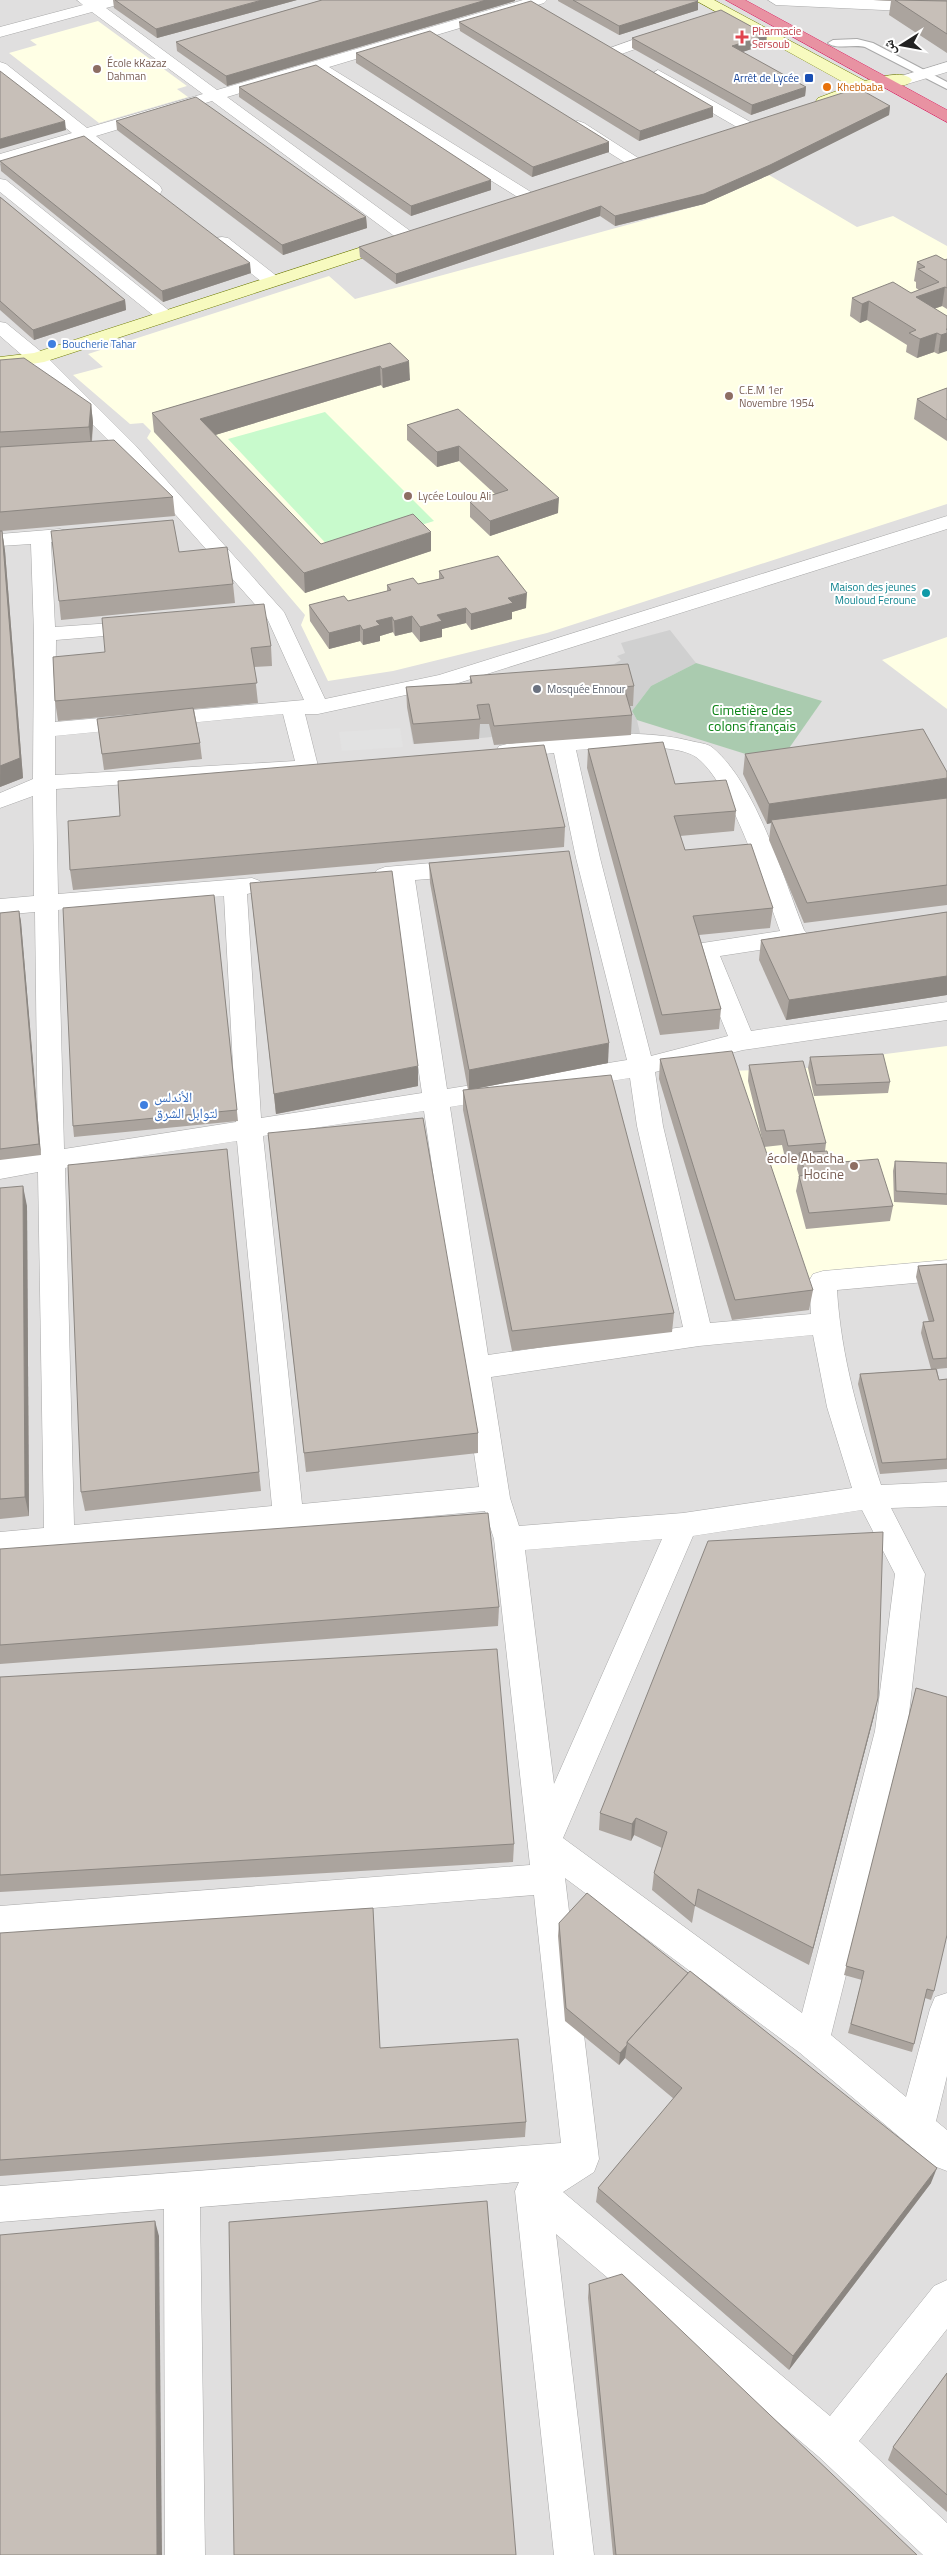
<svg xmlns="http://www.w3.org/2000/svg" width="947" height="2555" font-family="'Titillium Web','Noto Naskh Arabic',sans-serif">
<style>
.residential{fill:#e0dfdf}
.education{fill:#ffffe5}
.religious{fill:#d0d0d0}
.cemetery{fill:#aacbaf}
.park{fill:#c8facc}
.parking{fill:#e2e2e2}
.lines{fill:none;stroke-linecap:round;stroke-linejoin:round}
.lane-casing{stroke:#a9a9a9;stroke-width:2}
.street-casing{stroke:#a9a9a9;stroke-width:1}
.secondary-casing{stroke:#707d05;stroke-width:1}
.highway-casing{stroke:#dc2a67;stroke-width:1}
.lane{fill:#fff;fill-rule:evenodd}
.street{fill:#fff;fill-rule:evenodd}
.secondary{fill:#f7fabf;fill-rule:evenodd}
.highway{fill:#e892a2;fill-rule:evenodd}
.wall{fill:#aba49e}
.shaded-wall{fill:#8b8681}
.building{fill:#c7bfb8;stroke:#8b8681}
.health-dot{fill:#e0444e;stroke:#fff;stroke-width:2}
.education-dot{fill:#8d6e63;stroke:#fff;stroke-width:2}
.transit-dot{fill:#1a4fb4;stroke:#fff;stroke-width:2}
.food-dot{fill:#e8710a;stroke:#fff;stroke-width:2}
.shop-dot{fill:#3f7fe0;stroke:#fff;stroke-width:2}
.culture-dot{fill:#0f9aa8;stroke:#fff;stroke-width:2}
.worship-dot{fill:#6b7280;stroke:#fff;stroke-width:2}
.labels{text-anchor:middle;stroke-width:4;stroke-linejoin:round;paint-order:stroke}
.far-health-label{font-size:11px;fill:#be3a42;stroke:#fff;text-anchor:start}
.far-education-label{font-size:11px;fill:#785e54;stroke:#fff;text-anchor:start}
.far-transit-label{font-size:11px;fill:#164399;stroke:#fff;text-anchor:end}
.far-food-label{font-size:11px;fill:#c56008;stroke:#fff;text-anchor:start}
.far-shop-label{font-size:11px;fill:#366cbe;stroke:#fff;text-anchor:start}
.far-culture-label{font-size:11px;fill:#0d838f;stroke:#fff;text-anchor:end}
.far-worship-label{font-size:11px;fill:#5b616d;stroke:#fff;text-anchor:start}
.park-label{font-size:14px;fill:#0c8416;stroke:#fff}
.shop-label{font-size:14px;fill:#366cbe;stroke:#fff;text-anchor:start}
.education-label{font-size:14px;fill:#785e54;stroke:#fff;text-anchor:end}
</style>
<rect width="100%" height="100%" fill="#f2efe9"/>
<!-- residential -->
<rect class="residential" x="0" y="0" width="947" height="2555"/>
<!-- education -->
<g class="education">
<polygon points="98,21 187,86 177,89 188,97 99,123 9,53 37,45 30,40"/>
<polygon points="769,175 857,227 893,216 947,246 947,504 547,633 393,671 328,681 301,625 305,615 252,553 147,438 151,431 143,423 130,424 73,375 103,367 88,354 329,276 355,299 704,204"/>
<polygon points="947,637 947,709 882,660"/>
<polygon points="947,1046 947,1261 799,1279 730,1071 880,1065 878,1055"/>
</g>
<!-- religious -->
<polygon class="religious" points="670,630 696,663 651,686 632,711 637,720 640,733 494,745 492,737 413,744 407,707 604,685 595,666 614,664 621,660 617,656 625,653 621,643"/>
<!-- cemetery -->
<polygon class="cemetery" points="696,663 822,701 778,764 637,720 632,711 651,686"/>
<!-- park -->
<polygon class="park" points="325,412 434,521 334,552 228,439"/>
<!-- parking -->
<polygon class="parking" points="400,728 403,747 342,751 339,732"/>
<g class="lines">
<defs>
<path id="lane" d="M857,39L873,43L947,82V89L865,47C854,44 836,50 828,43L833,40Z"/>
<g id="street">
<polygon points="77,0 128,0 125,3 106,8 217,90 523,0 547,0 544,3 329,67 539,197 536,201 524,201 314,71 227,97 413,233 416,237 413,241 401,241 212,101 96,136 160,186 162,190 160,194 148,194 81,140 0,164 0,154 72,133 0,75 0,62 6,64 87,128 203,94 92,12 0,37 0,27 83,5"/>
<polygon points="768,0 873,0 947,3 947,13 776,5"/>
<polygon points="666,28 671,30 674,33 671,36 616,56 608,51 610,48"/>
<polygon points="947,62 947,72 904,85 896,80 898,77"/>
<polygon points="658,70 754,124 756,127 748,132 742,130 652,78 650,75"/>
<polygon points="578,121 584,123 646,163 644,167 632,167 572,129 570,126 572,123"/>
<polygon points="0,179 6,180 171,312 174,316 171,320 159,320 0,192"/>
<polygon points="222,237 228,238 278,277 281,281 278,285 266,285 216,246 213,242 216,238"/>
<path d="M0,322L6,323L44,354L135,445L284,612L325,699L439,675L947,516V529L452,685L318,714H305L318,766L315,771L56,789L58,894L252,878L260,881L264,886L260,891L247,894L261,1118L422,1093L391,882L377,880L373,875L377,870L385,867L467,860L475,863L479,868L475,873L467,876L415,880L447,1089L627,1060L576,858L554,753L507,758L499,756L496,751L499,746L507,744C568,738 630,726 691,741C698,743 707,743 713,748C756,784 783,877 804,930L810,936L807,942L798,944L720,956L751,1031L947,1002V1020L743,1050L655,1072L663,1126L710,1323L811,1314L809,1281L813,1274L823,1271L947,1260V1280L837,1290C841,1358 860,1421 881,1485L947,1482V1506L891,1508L925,1574L907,1731L831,2035L906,2097L930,2009L935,1997L947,1993V2076L936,2121L947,2130V2171L934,2166L800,2053L565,1878L599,2159L594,2172L563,2192L830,2416L934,2286L947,2280V2329L859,2441L947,2523V2555H923L819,2457L556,2234L594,2555H554L515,2191L519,2182L200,2207L205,2555H165L164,2209L0,2222V2186L561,2143L534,1895L0,1938V1906L530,1865L494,1539L485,1511L0,1556V1532L44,1528L38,1172L0,1179V1159L38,1153L35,912L0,915V899L34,896L33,796L0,808V793L33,779L34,634L31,544L0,546V534L60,529L67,531L70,535L67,539L51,542L55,627L141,621L148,623L152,627L148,631L141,633L56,640L55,722L304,700L267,618L121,453L30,362L0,336ZM283,714L295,761L55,775V736ZM621,747C640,747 680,746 696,757C731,782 764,888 780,931L696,944L693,950L728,1036L651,1056L600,858L576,750ZM224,896L236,1122L64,1149L58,910ZM630,1078L637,1126L683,1327L488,1355L450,1107ZM424,1111L479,1487L302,1504L263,1136ZM237,1141L272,1506L74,1525L65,1168ZM813,1335L827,1407L852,1488L683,1513L519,1526L510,1498L491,1377L699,1346ZM862,1510L895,1574L875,1731L802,2013L563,1838L693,1536ZM662,1539L554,1784L525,1550Z"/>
</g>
<g id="secondary">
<path d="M695,0H714L865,81C876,78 904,69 912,80C906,89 891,84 882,86C864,90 835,109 818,104L816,101L818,98L850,86Z"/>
<polygon points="396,236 402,237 405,241 402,245 44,362 0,369 0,357 34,353"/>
</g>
<polygon id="highway" points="726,0 745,0 947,110 947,122"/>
</defs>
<!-- lane casing -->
<use href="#lane" class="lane-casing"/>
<!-- street casing -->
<use href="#street" class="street-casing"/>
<!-- secondary casing -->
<use href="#secondary" class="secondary-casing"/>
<!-- highway casing -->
<use href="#highway" class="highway-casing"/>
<!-- lane -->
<use href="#lane" class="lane"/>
<!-- street -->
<use href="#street" class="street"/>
<!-- secondary -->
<use href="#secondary" class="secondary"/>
<!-- highway -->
<use href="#highway" class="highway"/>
</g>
<!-- wall -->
<g class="wall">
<polygon points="113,0 297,0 157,38 114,8"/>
<polygon points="322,0 515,0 515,1 227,86 177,51 176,42"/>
<polygon points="558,0 697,0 698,10 619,35 558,1"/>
<polygon points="873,0 947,0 947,53 889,15 891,1"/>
<polygon points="459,22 713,117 639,141 460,31"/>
<polygon points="632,38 766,44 742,52 806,87 805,96 751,115 632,48"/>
<polygon points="356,53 609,152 532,177 356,63"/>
<polygon points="239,87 491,190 411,216 239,97"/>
<polygon points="890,106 889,115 769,175 704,204 615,226 600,216 396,284 360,257 359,247"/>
<polygon points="116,121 366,217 367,228 283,255 117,130"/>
<polygon points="0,161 251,273 163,302 1,171"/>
<polygon points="0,197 125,300 126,310 34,340 0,310"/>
<polygon points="947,259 947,309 942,306 934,309 947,316 938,354 934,352 917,358 906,352 907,345 867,320 860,323 850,316 852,298 911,293 919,290 916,288 916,282 914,281 917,262"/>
<polygon points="390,343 410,380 383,388 381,385 215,435 321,544 431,551 305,593 154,432 152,413"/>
<polygon points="0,360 91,404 93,423 92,442 173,497 175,516 2,531 5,551 23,778 0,787"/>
<polygon points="947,388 947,441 914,419 917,399"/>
<polygon points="458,409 558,513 490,536 470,517 470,502 495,494 459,461 437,467 407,440 407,425"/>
<polygon points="439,571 526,608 512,612 512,619 471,630 466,623 442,629 442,637 420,642 412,632 395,636 393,632 380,636 380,641 363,645 360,641 329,649 310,621 309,605 348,601 387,591 387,585 418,584 439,579"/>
<polygon points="233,584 235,603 61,620 59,601"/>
<polygon points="271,646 272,666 254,667 258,703 194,709 200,743 202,759 104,770 97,719 158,712 58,721 55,701 53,657"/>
<polygon points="470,676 634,686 633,706 630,706 632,715 631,735 494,745 489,724 480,724 479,739 414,744 407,707 406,687 470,683"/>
<polygon points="588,749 675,784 736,811 734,831 680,836 685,850 773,908 770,928 699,935 721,1009 719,1029 660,1035 587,768"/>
<polygon points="745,754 947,798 921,802 947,798 947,905 804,923 769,840 771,823 767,824 743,774"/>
<polygon points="565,827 564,847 73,890 70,870"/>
<polygon points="429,863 608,1063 474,1089 674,1313 672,1332 512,1351 463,1110 463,1090 468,1090 430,883"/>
<polygon points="250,883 418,1086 276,1114"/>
<polygon points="214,895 238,1121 74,1137 73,1126"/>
<polygon points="19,911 21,922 41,1155 0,1160 0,913"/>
<polygon points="947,912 947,995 786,1020 759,960 761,940"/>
<polygon points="810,1057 890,1082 888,1093 814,1096 808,1068"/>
<polygon points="660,1059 813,1290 809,1310 732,1320 659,1079"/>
<polygon points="749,1065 826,1143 825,1151 830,1163 893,1206 890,1221 806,1229 796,1191 799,1176 797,1169 798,1161 786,1162 782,1145 764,1147 748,1081"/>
<polygon points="268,1133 478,1433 478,1453 306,1472"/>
<polygon points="227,1149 261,1491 85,1511 81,1492"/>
<polygon points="895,1161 947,1163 947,1205 894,1202 893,1171"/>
<polygon points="0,1188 27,1206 29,1516 0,1519"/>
<polygon points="947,1264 947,1368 937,1369 939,1380 947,1379 947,1469 880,1474 858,1384 860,1374 931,1369 921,1333 923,1322 929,1322 916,1277 918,1266"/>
<polygon points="0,1549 499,1607 498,1626 0,1664"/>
<polygon points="0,1677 514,1844 513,1862 0,1892"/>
<polygon points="916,1688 934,1991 931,2000 925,1998 914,2044 912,2052 848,2033 862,1980 844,1975"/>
<polygon points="874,1716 809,1965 695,1906 692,1923 652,1890 654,1873 662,1848 634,1835 631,1841 599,1830 600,1813"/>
<polygon points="559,1923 931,2183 789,2370 596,2202 598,2188 674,2099 625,2058 619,2065 565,2021 558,1936"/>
<polygon points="0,1933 380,2048 526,2122 525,2137 0,2176"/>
<polygon points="589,2284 917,2555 613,2555 588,2298"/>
<polygon points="947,2373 947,2512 888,2460 893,2447"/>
</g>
<!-- shaded-wall -->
<g class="shaded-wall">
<polygon points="262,0 297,0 157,38 156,29"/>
<polygon points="486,0 515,0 515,1 227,86 226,76"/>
<polygon points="698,1 698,10 619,35 619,26"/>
<polygon points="767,35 766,44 731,56 732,46"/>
<polygon points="806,87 805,96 751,115 752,105"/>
<polygon points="890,106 889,115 769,175 704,204 615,226 615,216"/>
<polygon points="713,107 713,117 639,141 640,131"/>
<polygon points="65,121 66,130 0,149 0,139"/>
<polygon points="609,142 609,152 532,177 533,167"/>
<polygon points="491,180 491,190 411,216 411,206"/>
<polygon points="601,206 600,216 396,284 396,274"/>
<polygon points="366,217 367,228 283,255 282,245"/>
<polygon points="250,263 251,273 163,302 162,291"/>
<polygon points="945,287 942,306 913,316 916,297"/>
<polygon points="125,300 126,310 34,340 33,330"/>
<polygon points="869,301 867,320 860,323 862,304"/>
<polygon points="946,329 947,329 947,351 938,354 941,335"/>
<polygon points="937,333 934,352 917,358 920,339"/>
<polygon points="409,361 410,380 383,388 382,369"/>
<polygon points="380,366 381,385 202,439 200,419"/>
<polygon points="91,404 93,423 91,446 89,427"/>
<polygon points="459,446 459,461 437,467 437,452"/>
<polygon points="559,498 558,513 490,536 490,521"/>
<polygon points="2,531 5,551 23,778 0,787"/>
<polygon points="431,532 431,551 305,593 304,573"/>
<polygon points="527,593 526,608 512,612 512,619 471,630 471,614 508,598"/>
<polygon points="466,608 466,623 442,629 442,637 420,642 420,627 437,615"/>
<polygon points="412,616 412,632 395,636 394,621"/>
<polygon points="392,617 393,632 380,636 380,641 363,645 363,630 376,621"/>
<polygon points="360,625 360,641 329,649 329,633"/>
<polygon points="947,778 947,798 772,823 771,820 771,823 767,824 769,804"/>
<polygon points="19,911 21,922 41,1155 39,1144"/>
<polygon points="947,976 947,995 786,1020 789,1000"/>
<polygon points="609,1043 608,1063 469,1090 469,1070"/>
<polygon points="418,1066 418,1086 276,1114 274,1094"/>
<polygon points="23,1186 27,1206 29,1516 25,1497"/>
<polygon points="878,1698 874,1716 809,1965 813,1948"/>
<polygon points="636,1818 634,1835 631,1841 632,1824"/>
<polygon points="627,2045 625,2058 619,2065 620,2053"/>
<polygon points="937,2168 931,2183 789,2370 793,2356"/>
<polygon points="155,2221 159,2236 162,2555 157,2555"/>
</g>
<!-- building -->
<g class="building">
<polygon points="115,0 262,0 156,29"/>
<polygon points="322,0 486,0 226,76 176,42"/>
<polygon points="573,0 697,0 698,1 619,26"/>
<polygon points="895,0 947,1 947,34"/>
<polygon points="531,1 713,107 640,131 459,22"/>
<polygon points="721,10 767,35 732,46 806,87 752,105 632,38"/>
<polygon points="430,31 609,142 533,167 356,53"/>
<polygon points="316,65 491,180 411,206 239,87"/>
<polygon points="0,71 65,121 0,139"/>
<polygon points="858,88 890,106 770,165 704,194 615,216 601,206 396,274 359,247"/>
<polygon points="196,97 366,217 282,245 116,121"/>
<polygon points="84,136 250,263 162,291 0,161"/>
<polygon points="0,197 125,300 33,330 0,301"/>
<polygon points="936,255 945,260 947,259 947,288 945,287 916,297 947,316 947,329 946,329 947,330 947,333 941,335 937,333 920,339 909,333 916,330 869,301 862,304 852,298 893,282 911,293 939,282 918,269 925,267 917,262"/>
<polygon points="390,343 409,361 382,369 380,366 200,419 321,544 413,514 431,532 304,573 152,413"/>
<polygon points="24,358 91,404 89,427 0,432 0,360"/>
<polygon points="947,388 947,420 917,399"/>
<polygon points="458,409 559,498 490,521 470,502 508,490 459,446 437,452 407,425"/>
<polygon points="114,440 173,497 0,512 0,447"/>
<polygon points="173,520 179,552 227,547 233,584 59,601 51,531"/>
<polygon points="0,531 2,531 20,758 0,766"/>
<polygon points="498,556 527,593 508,598 513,603 471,614 466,608 437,615 442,621 420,627 412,616 394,621 392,617 376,621 380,625 363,630 360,625 329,633 309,605 344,596 348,601 391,590 387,585 413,578 418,584 444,578 439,571"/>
<polygon points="264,604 271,646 251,648 257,683 55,701 53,657 105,652 102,618"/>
<polygon points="628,664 634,686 624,687 632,715 494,726 489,704 477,705 480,719 413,724 406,687 472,683 470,676"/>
<polygon points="193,708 200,743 102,754 97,719"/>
<polygon points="923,729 947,772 947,778 769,804 745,754"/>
<polygon points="663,742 675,784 726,780 736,811 674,816 685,850 751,844 773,908 693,916 721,1009 662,1015 588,749"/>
<polygon points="544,745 565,827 70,870 68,821 120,816 118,781"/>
<polygon points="947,798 947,885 807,903 771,820"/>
<polygon points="569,851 609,1043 469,1070 429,863"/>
<polygon points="392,871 418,1066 274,1094 250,883"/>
<polygon points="214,895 237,1110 73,1126 63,908"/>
<polygon points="19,911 39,1144 0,1149 0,913"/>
<polygon points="947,912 947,976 789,1000 761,940"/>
<polygon points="732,1051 813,1290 735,1300 660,1059"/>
<polygon points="883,1054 890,1082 816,1085 810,1057"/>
<polygon points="803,1061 826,1143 788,1146 784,1130 766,1131 749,1065"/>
<polygon points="611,1075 674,1313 512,1331 463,1090"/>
<polygon points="423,1118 478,1433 304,1453 268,1133"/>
<polygon points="227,1149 259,1472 81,1492 68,1165"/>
<polygon points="827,1151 830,1163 878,1159 893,1206 809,1213 799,1176 806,1175 799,1153"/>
<polygon points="895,1161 947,1163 947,1194 896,1191"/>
<polygon points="23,1186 25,1497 0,1499 0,1188"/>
<polygon points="947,1264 947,1358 933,1359 923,1322 934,1321 918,1266"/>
<polygon points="936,1369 939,1380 947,1379 947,1459 882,1463 860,1374"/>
<polygon points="488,1513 499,1607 0,1645 0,1549"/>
<polygon points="883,1532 878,1698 813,1948 698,1889 695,1906 654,1873 667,1832 636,1818 632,1824 600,1813 708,1541"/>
<polygon points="497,1649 514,1844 0,1875 0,1677"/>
<polygon points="916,1688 947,1697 947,1935 934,1991 927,1989 914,2044 851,2024 864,1971 846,1966"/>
<polygon points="587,1893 688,1973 627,2042 627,2045 620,2053 566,2008 559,1923"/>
<polygon points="373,1908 380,2048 518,2039 526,2122 0,2160 0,1933"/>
<polygon points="690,1971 937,2168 793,2356 598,2188 682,2088 627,2042"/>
<polygon points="487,2201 516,2555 234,2555 229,2222"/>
<polygon points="155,2221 157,2555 0,2555 0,2235"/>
<polygon points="622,2274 917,2555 616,2555 589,2284"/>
<polygon points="947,2373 947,2495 893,2447"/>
</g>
<!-- markers -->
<path class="health-dot" d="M739.5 29.5h5v5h5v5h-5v5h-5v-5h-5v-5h5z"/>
<g class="education-dot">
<circle cx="97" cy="69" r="5"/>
<circle cx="729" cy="396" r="5"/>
<circle cx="408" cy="496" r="5"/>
<circle cx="854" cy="1166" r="5"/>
</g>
<rect class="transit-dot" x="804" y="73" width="10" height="10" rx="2.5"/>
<circle class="food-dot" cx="827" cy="87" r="5"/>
<g class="shop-dot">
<circle cx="52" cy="344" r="5"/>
<circle cx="144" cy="1105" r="5"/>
</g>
<circle class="culture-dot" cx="926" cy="593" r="5"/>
<circle class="worship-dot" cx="537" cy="689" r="5"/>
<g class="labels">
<!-- far-health labels -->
<g class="far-health-label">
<text x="752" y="35">Pharmacie<tspan x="752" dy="13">Sersoub</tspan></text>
</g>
<!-- far-education labels -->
<g class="far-education-label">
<text x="107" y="67">École kKazaz<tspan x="107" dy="13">Dahman</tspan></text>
<text x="739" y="394">C.E.M 1er<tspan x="739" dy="13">Novembre 1954</tspan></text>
<text x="418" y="500">Lycée Loulou Ali</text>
</g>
<!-- far-transit labels -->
<g class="far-transit-label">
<text x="799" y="82">Arrêt de Lycée</text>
</g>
<!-- far-food labels -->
<g class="far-food-label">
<text x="837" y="91">Khebbaba</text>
</g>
<!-- far-shop labels -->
<g class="far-shop-label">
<text x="62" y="348">Boucherie Tahar</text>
</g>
<!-- far-culture labels -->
<g class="far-culture-label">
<text x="916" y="591">Maison des jeunes<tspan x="916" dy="13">Mouloud Feroune</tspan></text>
</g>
<!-- far-worship labels -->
<g class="far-worship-label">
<text x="547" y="693">Mosquée Ennour</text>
</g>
<!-- park labels -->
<g class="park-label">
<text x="752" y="715">Cimetière des<tspan x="752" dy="16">colons français</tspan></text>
</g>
<!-- shop labels -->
<g class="shop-label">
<text x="154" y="1102">الأندلس<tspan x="154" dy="16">لتوابل الشرق</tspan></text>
</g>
<!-- education labels -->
<g class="education-label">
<text x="844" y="1163">école Abacha<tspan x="844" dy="16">Hocine</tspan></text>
</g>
</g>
<!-- north arrow -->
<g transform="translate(902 45) rotate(259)" stroke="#ffffff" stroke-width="4" paint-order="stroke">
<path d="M0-4L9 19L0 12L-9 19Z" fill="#222222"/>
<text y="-8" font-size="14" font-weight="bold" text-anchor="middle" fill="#222222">ش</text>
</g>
</svg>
